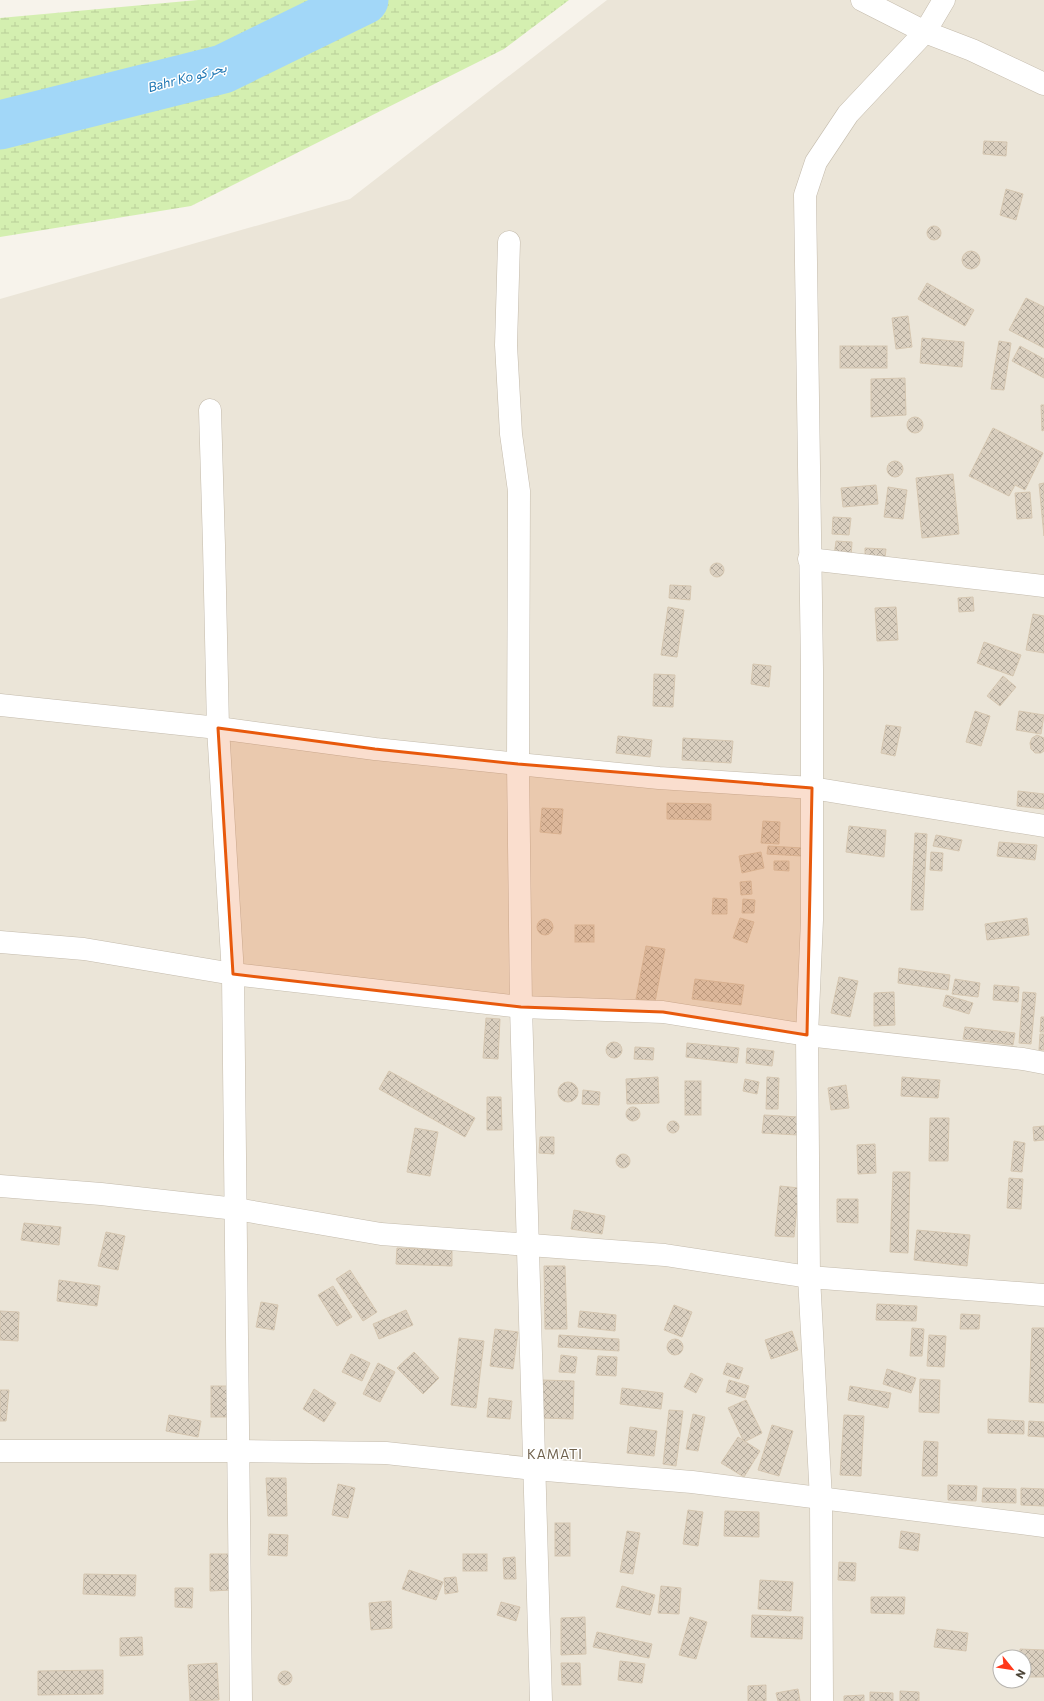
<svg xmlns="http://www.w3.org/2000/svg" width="1044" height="1701" font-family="Commissioner,Vazirmatn,sans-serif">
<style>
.residential{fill:#ebe5d8;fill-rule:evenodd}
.wetland{fill:url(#wetland-marsh)}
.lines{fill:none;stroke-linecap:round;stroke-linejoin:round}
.river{stroke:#a2d7f8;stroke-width:49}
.building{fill:url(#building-cross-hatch);stroke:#d6c7b1}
.street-casing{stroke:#c4bbac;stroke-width:23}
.street{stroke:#fff;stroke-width:22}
.marked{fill:#e8590c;fill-opacity:0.2;stroke:#e8590c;stroke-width:3;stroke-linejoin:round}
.labels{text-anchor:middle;stroke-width:3;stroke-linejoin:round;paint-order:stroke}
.water-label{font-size:13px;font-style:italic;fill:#2178b4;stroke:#fff}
.neighbourhood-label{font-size:13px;letter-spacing:1px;fill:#70624d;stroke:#fff}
</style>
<defs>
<pattern id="wetland-marsh" width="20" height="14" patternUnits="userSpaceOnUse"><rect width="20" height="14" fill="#d4efb0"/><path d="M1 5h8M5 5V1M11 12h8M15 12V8" fill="none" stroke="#b8ce98"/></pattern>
<pattern id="building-cross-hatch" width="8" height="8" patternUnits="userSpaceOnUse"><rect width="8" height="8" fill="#dacfbf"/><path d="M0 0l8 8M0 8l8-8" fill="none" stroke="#b3aa9c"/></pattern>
</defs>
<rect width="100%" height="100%" fill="#f7f3eb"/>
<!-- residential -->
<path class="residential" d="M607,0H1044V1701H0V299L350,199ZM1000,1657H1024V1681H1000Z"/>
<!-- wetland -->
<polygon class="wetland" points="198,0 569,0 504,49 191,206 0,237 0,18"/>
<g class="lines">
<!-- river -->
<polyline class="river" points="0,125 223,69 364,0"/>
</g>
<!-- building -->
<g class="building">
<polygon points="984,141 1007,142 1006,156 983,154"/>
<polygon points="1006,189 1023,194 1016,220 1000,215"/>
<circle cx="934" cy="233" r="7"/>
<circle cx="971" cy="260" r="9"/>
<polygon points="927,283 974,310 965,326 918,299"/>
<polygon points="1026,298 1044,307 1044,348 1009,330"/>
<polygon points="908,316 912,347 896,349 892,318"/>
<polygon points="922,338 964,342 962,367 920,363"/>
<polygon points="999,341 1011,343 1004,390 991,389"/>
<rect x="840" y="346" width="47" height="22"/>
<polygon points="1020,346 1044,359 1044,378 1012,361"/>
<polygon points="905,378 906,415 871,417 871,379"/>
<polygon points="1041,405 1044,405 1044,430 1042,431"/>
<circle cx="915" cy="425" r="8"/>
<polygon points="993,428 1043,453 1025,490 1015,485 1009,496 969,476"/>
<circle cx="895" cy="469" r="8"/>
<polygon points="953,474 959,534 922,538 916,478"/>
<polygon points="1044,483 1044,536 1039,484"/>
<polygon points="876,485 878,504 843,507 841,488"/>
<polygon points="888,487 907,490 903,519 884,517"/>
<polygon points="1030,492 1032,518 1017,519 1015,493"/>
<polygon points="833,517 851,518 849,535 832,534"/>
<polygon points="836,541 852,542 851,558 834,556"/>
<polygon points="865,548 886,549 885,558 865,557"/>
<circle cx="717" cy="570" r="7"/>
<polygon points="670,585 691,586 690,600 669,598"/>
<polygon points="973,597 974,611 959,612 958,598"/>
<polygon points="668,607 684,610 677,657 661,655"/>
<polygon points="896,607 898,640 877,641 875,608"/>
<polygon points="1033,614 1044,616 1044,653 1026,650"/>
<polygon points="984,642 1021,655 1013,676 977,663"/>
<polygon points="753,664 771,666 769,687 751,684"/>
<polygon points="654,674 675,675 673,707 653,706"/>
<polygon points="1003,676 1016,687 1000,706 987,696"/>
<polygon points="975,711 990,716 981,746 966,742"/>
<polygon points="1019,711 1044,715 1041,734 1016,730"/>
<polygon points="886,725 901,727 895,756 881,753"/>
<polygon points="1037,735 1044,738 1044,751 1041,753 1035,753 1031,749 1030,743 1032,738"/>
<polygon points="618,736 652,740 650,757 616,753"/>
<polygon points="683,738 733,741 731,763 682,760"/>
<polygon points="1018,791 1044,794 1044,809 1017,806"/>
<polygon points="667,803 711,804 711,820 667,819"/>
<polygon points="542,808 563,809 561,834 540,832"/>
<polygon points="763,821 780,822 779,844 761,843"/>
<polygon points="849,826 886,830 884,857 846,852"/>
<polygon points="915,833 927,834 923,910 911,910"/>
<polygon points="936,835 962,840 959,851 933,846"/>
<polygon points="999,842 1037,845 1035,860 997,856"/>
<polygon points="768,846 803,848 802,856 767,854"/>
<polygon points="761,852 764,868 742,873 739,856"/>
<polygon points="931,852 943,853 942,871 930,870"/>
<polygon points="774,861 789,861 789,871 774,870"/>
<polygon points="751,881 752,894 741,895 740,882"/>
<polygon points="713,898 727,899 727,914 712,914"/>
<polygon points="743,899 755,900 754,913 742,913"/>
<polygon points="740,918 754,922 747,943 733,938"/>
<polygon points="1027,918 1029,935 987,940 985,924"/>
<circle cx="545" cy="927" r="8"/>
<rect x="575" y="925" width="19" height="17"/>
<polygon points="646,946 665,949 655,1002 636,999"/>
<polygon points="899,968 950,975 948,990 898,983"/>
<polygon points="839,977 858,981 850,1017 831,1013"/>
<polygon points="695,979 744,985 741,1005 692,999"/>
<polygon points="955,979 980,983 978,997 952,994"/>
<polygon points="994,985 1019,987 1018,1002 993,1000"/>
<polygon points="894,992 895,1025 874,1026 874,993"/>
<polygon points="1023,992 1036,993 1031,1044 1019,1043"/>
<polygon points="946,995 973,1003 969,1014 943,1006"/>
<polygon points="1041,1017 1044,1017 1044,1032 1040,1032"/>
<polygon points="486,1018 500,1019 498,1059 483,1058"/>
<polygon points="965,1027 1015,1033 1013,1045 963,1039"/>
<polygon points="1040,1034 1044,1034 1044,1050 1039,1050"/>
<circle cx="614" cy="1050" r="8"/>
<polygon points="687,1043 739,1048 737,1063 686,1057"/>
<polygon points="635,1047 654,1048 653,1060 634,1059"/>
<polygon points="747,1048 774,1051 772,1066 746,1063"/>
<polygon points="389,1071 475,1118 465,1137 379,1089"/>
<polygon points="658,1077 659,1103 627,1104 626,1079"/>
<polygon points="767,1077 779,1078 778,1109 766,1109"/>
<polygon points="902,1077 940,1080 938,1098 901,1096"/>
<polygon points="745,1079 759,1082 757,1094 743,1091"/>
<rect x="685" y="1081" width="16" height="34"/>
<circle cx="568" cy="1092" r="10"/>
<polygon points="846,1085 849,1108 831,1110 828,1088"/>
<polygon points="583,1090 600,1092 599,1105 582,1104"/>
<polygon points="487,1097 501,1097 502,1130 487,1130"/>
<circle cx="633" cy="1114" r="7"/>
<polygon points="764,1115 799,1117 797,1135 762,1133"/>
<polygon points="930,1118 949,1118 948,1161 929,1161"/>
<circle cx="673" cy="1127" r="6"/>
<polygon points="1044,1126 1044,1140 1034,1141 1033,1127"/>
<polygon points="415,1128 438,1132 430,1176 407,1172"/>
<polygon points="540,1137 554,1137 554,1154 539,1153"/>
<polygon points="1014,1141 1025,1143 1022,1172 1011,1171"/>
<polygon points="875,1144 876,1173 858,1174 857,1145"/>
<circle cx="623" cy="1161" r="7"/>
<polygon points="893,1172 910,1172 908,1253 890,1252"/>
<polygon points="1009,1178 1023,1179 1021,1209 1007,1208"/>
<polygon points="780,1186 799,1188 794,1237 775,1236"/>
<polygon points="837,1199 858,1199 858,1223 837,1222"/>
<polygon points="574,1210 605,1216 602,1234 571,1229"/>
<polygon points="24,1223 61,1227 59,1245 21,1240"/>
<polygon points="917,1230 970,1235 967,1266 914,1260"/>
<polygon points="106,1232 125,1236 118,1270 98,1266"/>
<polygon points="397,1248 452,1250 452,1266 396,1264"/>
<polygon points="544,1266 565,1266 567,1329 545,1329"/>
<polygon points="350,1270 377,1312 363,1321 336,1279"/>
<polygon points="59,1280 100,1286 97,1306 57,1301"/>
<polygon points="333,1286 352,1317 337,1326 318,1295"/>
<polygon points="261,1302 278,1305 274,1330 256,1327"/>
<polygon points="877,1304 917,1306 916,1321 876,1320"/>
<polygon points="674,1305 692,1312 682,1337 664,1330"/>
<polygon points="406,1310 413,1325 379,1339 373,1324"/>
<polygon points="0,1311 19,1312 18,1341 0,1340"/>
<polygon points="580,1311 616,1315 615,1331 578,1327"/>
<polygon points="961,1314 980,1315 979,1329 960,1329"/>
<polygon points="912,1328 924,1329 922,1356 910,1356"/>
<polygon points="1032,1328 1044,1328 1044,1403 1029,1402"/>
<polygon points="495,1329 518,1332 513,1369 490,1366"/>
<polygon points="792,1331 798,1350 771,1359 765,1340"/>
<polygon points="559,1335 619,1339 619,1351 558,1347"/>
<polygon points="929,1335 946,1336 944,1367 927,1366"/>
<polygon points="459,1338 484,1341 476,1408 451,1405"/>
<circle cx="675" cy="1347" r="8"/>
<polygon points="414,1352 439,1378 423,1394 397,1368"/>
<polygon points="351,1354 370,1363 362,1381 342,1372"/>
<polygon points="561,1355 577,1357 575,1373 559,1372"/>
<polygon points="598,1356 617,1357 616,1376 596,1375"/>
<polygon points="378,1363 395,1372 380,1402 363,1394"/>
<polygon points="727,1363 743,1368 739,1379 723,1374"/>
<polygon points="887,1369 916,1378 911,1393 883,1384"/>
<polygon points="691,1373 703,1379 696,1393 684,1387"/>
<polygon points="920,1379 940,1380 939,1413 919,1412"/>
<polygon points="543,1380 574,1381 573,1419 541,1418"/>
<polygon points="729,1380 749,1386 745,1398 726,1392"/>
<rect x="211" y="1386" width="17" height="31"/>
<polygon points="850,1386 891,1393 888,1408 848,1400"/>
<polygon points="622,1388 663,1393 661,1409 620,1404"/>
<polygon points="314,1389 336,1403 324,1422 303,1409"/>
<polygon points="0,1390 9,1390 6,1421 0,1421"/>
<polygon points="489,1398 512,1401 510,1419 487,1417"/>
<polygon points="746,1400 762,1433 744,1442 728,1408"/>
<polygon points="669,1410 683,1411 676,1466 663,1464"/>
<polygon points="693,1414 705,1417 698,1451 686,1449"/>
<polygon points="169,1415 201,1421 198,1437 166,1431"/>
<polygon points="844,1415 864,1416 861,1476 840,1475"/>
<polygon points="988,1419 1024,1421 1024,1434 988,1433"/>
<polygon points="1029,1421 1044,1422 1044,1437 1028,1436"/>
<polygon points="772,1425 793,1431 779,1476 758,1470"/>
<polygon points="630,1427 657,1431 654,1456 627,1453"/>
<polygon points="738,1437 760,1451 744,1477 721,1463"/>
<polygon points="924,1441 938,1442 937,1476 922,1476"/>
<polygon points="266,1478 286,1478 287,1516 268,1516"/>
<polygon points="338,1484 355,1488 348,1518 332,1515"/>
<polygon points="948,1485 977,1486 976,1501 948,1500"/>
<polygon points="983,1488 1016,1489 1016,1503 982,1502"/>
<polygon points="1021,1488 1044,1489 1044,1506 1021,1505"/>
<polygon points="688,1510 703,1512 698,1546 683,1544"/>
<polygon points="725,1511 759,1512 759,1537 724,1536"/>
<rect x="555" y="1523" width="15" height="33"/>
<polygon points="627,1531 640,1533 633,1574 620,1572"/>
<polygon points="901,1531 920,1534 918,1551 899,1548"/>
<polygon points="269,1534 288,1535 287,1556 268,1555"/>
<polygon points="210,1554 232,1554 232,1590 210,1591"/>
<rect x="463" y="1554" width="24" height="17"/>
<polygon points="515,1557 516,1579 504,1579 503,1558"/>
<polygon points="839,1562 856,1563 855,1581 838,1580"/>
<polygon points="409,1570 443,1582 436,1600 402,1589"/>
<polygon points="84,1574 136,1575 135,1596 83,1594"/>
<polygon points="456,1577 458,1592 445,1594 444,1578"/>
<polygon points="760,1580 793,1582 791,1611 758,1609"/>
<polygon points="622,1586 655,1595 650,1615 616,1607"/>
<polygon points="661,1586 681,1588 679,1614 658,1613"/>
<polygon points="175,1588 193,1588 192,1608 175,1607"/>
<polygon points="871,1597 905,1597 904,1614 871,1613"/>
<polygon points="391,1601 392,1628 371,1630 369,1603"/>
<polygon points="501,1602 520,1607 516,1621 497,1615"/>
<polygon points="752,1615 803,1617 802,1639 751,1637"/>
<polygon points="585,1617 586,1654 561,1655 561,1618"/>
<polygon points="690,1617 707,1622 696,1659 679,1655"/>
<polygon points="937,1629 968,1633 966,1651 934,1647"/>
<polygon points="597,1632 652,1644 649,1658 593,1647"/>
<polygon points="142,1637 143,1655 120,1656 120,1638"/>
<polygon points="1020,1649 1044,1650 1044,1677 1024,1677 1024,1657 1020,1657"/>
<polygon points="620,1661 645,1664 642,1683 618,1680"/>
<polygon points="217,1663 219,1700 190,1701 188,1665"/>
<polygon points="561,1663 580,1663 581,1685 562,1685"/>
<polygon points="103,1670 103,1694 38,1695 38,1671"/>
<circle cx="285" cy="1678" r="7"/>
<polygon points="766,1685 766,1701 748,1701 748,1686"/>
<polygon points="798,1689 800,1701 778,1701 776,1693"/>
<polygon points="900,1691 919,1692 919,1701 900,1701"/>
<polygon points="870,1692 893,1693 893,1701 870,1701"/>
<polygon points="864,1695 864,1701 844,1701 844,1696"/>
</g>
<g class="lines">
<defs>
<g id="street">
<polyline points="862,0 925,32 972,50 1044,84"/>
<polyline points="509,242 506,345 511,434 519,491 518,764 521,1007 541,1701"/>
<polyline points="210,410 214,545 218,728 233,974 241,1701"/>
<polyline points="809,559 1044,586"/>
<polyline points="0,705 218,728 375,749 518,764 659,778 812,788 1044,826"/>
<polyline points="0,942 84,949 233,974 521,1007 663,1012 807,1035 1023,1059 1044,1063"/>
<polyline points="0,1186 101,1194 236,1209 381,1234 665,1255 809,1277 1044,1295"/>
<polyline points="0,1451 237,1451 386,1453 534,1469 692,1482 1044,1526"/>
<polyline points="822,1701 821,1499 809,1277 807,1035 812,920 812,669 805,195 816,162 848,114 925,32 944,0"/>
</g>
</defs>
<!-- street casing -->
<use href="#street" class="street-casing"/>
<!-- street -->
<use href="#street" class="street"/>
</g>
<!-- marked area -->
<path class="marked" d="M218,728L375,749L518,764L812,788L807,1035L663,1012L521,1007L233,974Z"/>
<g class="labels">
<!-- water labels -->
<g class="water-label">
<text transform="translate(187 77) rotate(-15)" y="5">Bahr Ko بحر كو</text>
</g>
<!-- neighbourhood labels -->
<g class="neighbourhood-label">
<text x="555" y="1459">KAMATI</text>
</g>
</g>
<!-- north arrow -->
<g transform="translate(1012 1669) rotate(120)"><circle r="19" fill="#ffffff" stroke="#b7b4af"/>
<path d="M0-3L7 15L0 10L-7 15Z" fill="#ff381a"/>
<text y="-6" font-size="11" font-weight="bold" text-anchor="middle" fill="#4c4437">N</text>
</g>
</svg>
